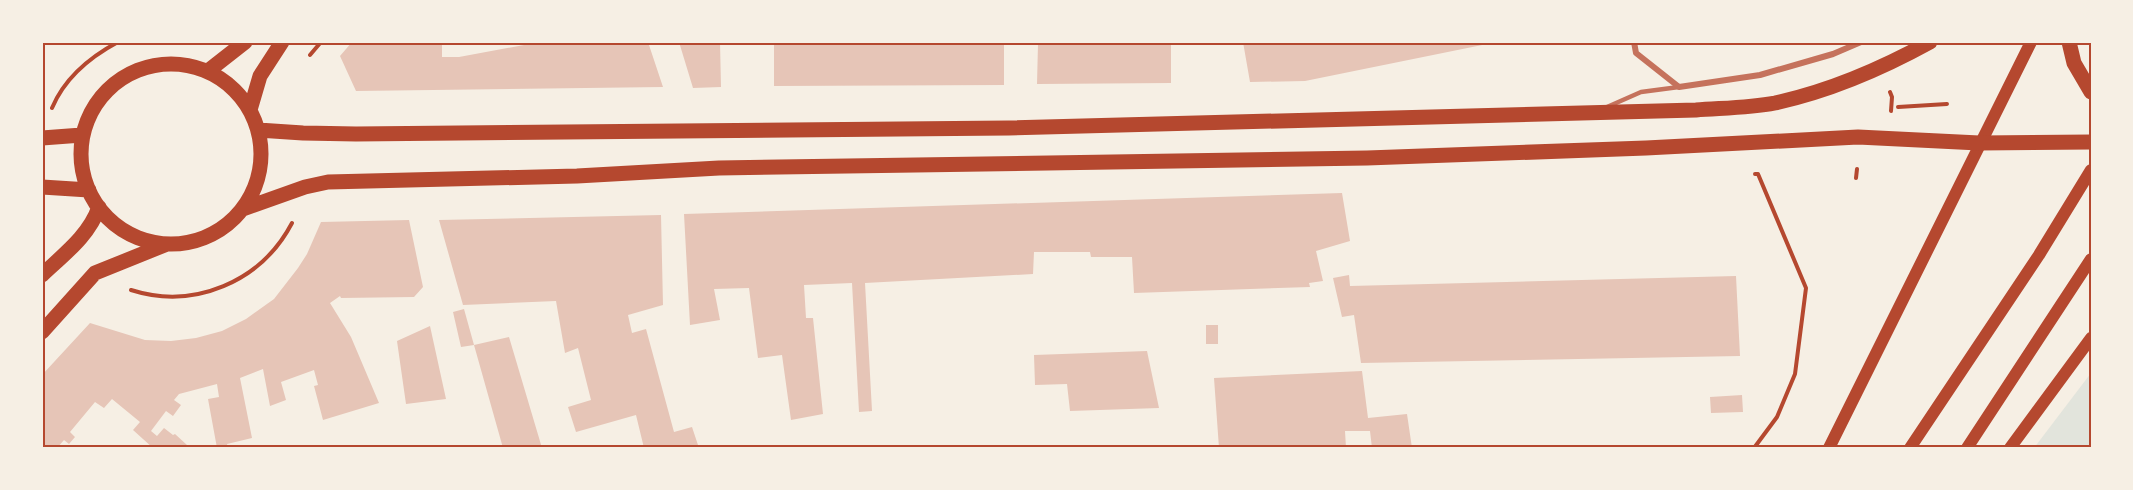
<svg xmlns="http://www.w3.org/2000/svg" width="2133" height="490" viewBox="0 0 2133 490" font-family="'PT Sans',sans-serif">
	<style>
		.green { fill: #e2e4dc }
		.building { fill: #e6c5b7 }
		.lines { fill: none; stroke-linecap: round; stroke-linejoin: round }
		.path { stroke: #b5482f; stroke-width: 4 }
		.service { stroke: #c5725c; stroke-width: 4.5 }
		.minor { stroke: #c5725c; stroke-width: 6 }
		.secondary { stroke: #b5482f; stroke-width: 12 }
		.primary { stroke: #b5482f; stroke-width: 15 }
		.neatline { fill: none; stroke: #b5482f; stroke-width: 2 }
	</style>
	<rect width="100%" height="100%" fill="#f6efe4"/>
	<!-- green -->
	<path class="green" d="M2091,373V448H2034Z"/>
	<!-- building -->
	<path class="building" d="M352,42H426L442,44V57H459L524,45L523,42H648L663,87L356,91L340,56Z
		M679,42H720L721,87L693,88Z
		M774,42H1004V85L774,86Z
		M1055,42H1171V83L1037,84L1038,44H1055Z
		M1243,42H1492V43L1305,81L1250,82Z
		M1342,193L1350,241L1316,251L1323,281L1309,283L1310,287L1134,293L1132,257H1091L1090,252H1034L1033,274L865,283L872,411L859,412L852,283L804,285L806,318H813L823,414L791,420L782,355L758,358L749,288L714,289L720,320L690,325L684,214Z
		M661,215L663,305L628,315L632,333L646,329L674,432L692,427L699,448H644L636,415L576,432L568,407L591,400L578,348L565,353L556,301L463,305L439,220Z
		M409,220L423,287L414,297L341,298L340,296L330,303L351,337L379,403L323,420L314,386L318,385L314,370L281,382L286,400L270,406L263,369L240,378L252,438L227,444L228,448H217L208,399L219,397L217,384L179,394L174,400L181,405L173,416L166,411L151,431L157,436L164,428L173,435L175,434L187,445L188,448H153L133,430L140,422L112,399L104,408L95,402L70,432L75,437L69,444L64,440L57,448H42V375L90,323L145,340L171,341L196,338L222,331L246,319L274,299L298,268L307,254L321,222Z
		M1349,275L1350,286L1736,276L1740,356L1361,363L1354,315L1342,317L1333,278Z
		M464,309L474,345L461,347L453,312Z
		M1206,325H1218V344H1206Z
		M430,326L446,399L406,404L397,341Z
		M509,337L542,448H503L474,345Z
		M1147,351L1159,408L1070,411L1067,384L1035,385L1034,355Z
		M1362,371L1368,418L1407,414L1412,448H1372L1370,431H1345L1346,448H1219L1214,378Z
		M1742,395L1743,412L1711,413L1710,397Z"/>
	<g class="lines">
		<!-- path -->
		<path class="path" d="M310,55L321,42
			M1890,92L1892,97L1891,111
			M1898,107L1947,104
			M52,108C65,77 90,57 118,42
			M1856,178L1857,169
			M131,290C194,310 261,282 292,223
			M1754,448L1777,417L1795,374L1806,288L1758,174H1755"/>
		<!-- service -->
		<path class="service" d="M1607,107L1641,92L1679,87"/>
		<!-- minor -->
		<path class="minor" d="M1634,42L1636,53L1679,87L1760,75L1833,54L1861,42"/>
		<!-- secondary -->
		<path class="secondary" d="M1829,448L2031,42
			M1910,448L2039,255L2091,170
			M1967,448L2091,259
			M2010,448L2091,338"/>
		<!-- primary -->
		<path class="primary" d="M2069,42L2074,63L2091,92
			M81 154a90 90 0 1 1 180 0a90 90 0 1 1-180 0Z
			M208,71L245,42
			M250,110L260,76L282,42
			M258,130L303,133L356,134L1009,128L1696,110C1721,108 1749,108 1775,103C1830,91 1881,69 1930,42
			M42,138L82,135
			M42,187L89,190
			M243,209L305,187L328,182L577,176L719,168L1367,158L1646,148L1858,137L1979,143L2091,142
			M42,275C63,255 89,236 99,207
			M42,332L95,273L167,244"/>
	</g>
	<!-- border -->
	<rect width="2133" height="490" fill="none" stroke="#f6efe4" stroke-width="87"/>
	<rect x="44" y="44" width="2046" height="402" class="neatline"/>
</svg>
